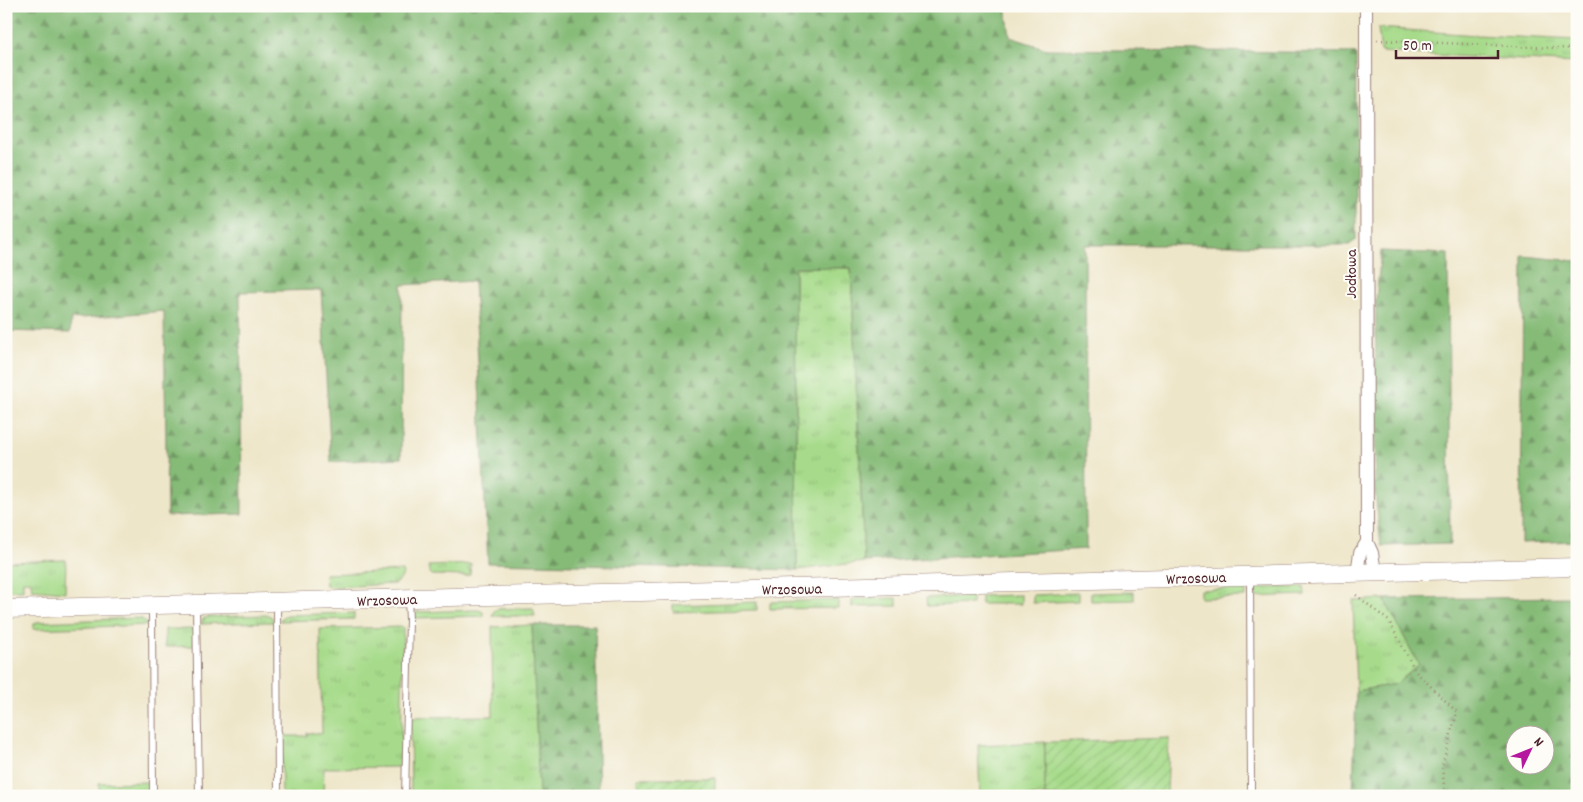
<svg xmlns="http://www.w3.org/2000/svg" width="1583" height="802" viewBox="0 0 1583 802" font-family="Dekko,sans-serif">
	<style>
		.grass { fill: url(#grass-tufts); stroke: #787d5b }
		.forest { fill: url(#forest-firs); stroke: #686d51; fill-rule: evenodd }
		.garden { fill: url(#garden-furrows); stroke: #787d5b }
		.lines { fill: none; stroke-linecap: round; stroke-linejoin: round }
		.service-casing { stroke: #9c827a; stroke-width: 8 }
		.minor-casing { stroke: #9c827a; stroke-width: 14 }
		.secondary-casing { stroke: #9c827a; stroke-width: 19 }
		.path { stroke: #9c827a; stroke-width: 2.5; stroke-dasharray: 1 4; stroke-linecap: butt }
		.service { stroke: #fff; stroke-width: 6 }
		.minor { stroke: #fff; stroke-width: 12 }
		.secondary { stroke: #fff; stroke-width: 18 }
		.labels { text-anchor: middle; stroke-width: 4; stroke-linejoin: round; paint-order: stroke }
		.street-label { font-size: 16px; fill: #4a1f2b; stroke: #fdfcf7 }
	</style>
	<defs>
		<pattern id="grass-tufts" width="24" height="20" patternUnits="userSpaceOnUse" patternTransform="scale(1.25)"><rect width="24" height="20" fill="#a7db8b"/><path d="M3 7l-1-3M5 7V3M7 7l1-3M15 17l-1-3M17 17v-4M19 17l1-3" fill="none" stroke="#91bc78"/></pattern>
		<pattern id="forest-firs" width="22" height="20" patternUnits="userSpaceOnUse" patternTransform="scale(1.25)"><rect width="22" height="20" fill="#85bb77"/><path d="M5 1l3.5 6h-7zM16 11l3.5 6h-7z" fill="#6f9762"/></pattern>
		<pattern id="garden-furrows" width="10" height="10" patternUnits="userSpaceOnUse" patternTransform="scale(1.25)"><rect width="10" height="10" fill="#a7db8b"/><path d="M-1 1l2-2M0 10L10 0M9 11l2-2" fill="none" stroke="#91bc78"/></pattern>
	</defs>
	<rect width="100%" height="100%" fill="#fdfcf7"/>
	<filter id="ink" filterUnits="userSpaceOnUse"><feTurbulence type="fractalNoise" baseFrequency=".02" numOctaves="2"/><feDisplacementMap in="SourceGraphic" scale="10" xChannelSelector="R" yChannelSelector="G"/><feConvolveMatrix kernelMatrix="1 2 1 2 8 2 1 2 1" color-interpolation-filters="sRGB"/></filter>
	<filter id="wash" filterUnits="userSpaceOnUse"><feTurbulence type="fractalNoise" baseFrequency=".0096" numOctaves="4" result="noise"/><feDisplacementMap in="SourceGraphic" scale="20" xChannelSelector="R" yChannelSelector="G"/><feGaussianBlur stdDeviation="1.12" result="paint"/><feColorMatrix in="noise" values="0 0 0 0 0 0 0 0 0 0 0 0 0 0 0 0 0 1.4 0 .05"/><feComposite in="paint" operator="in"/></filter>
	<g filter="url(#wash)">
		<rect width="100%" height="100%" fill="#eee6c9"/>
		<!-- grass -->
		<path class="grass" d="M1378,28L1476,35L1577,40V63L1381,52Z
			M795,267L851,268L864,562L797,570Z
			M66,560L65,592L32,589L31,581H23V590H6V562Z
			M471,564L470,574L466,576L431,575L428,566Z
			M403,571C403,578 400,580 394,584L331,587L326,585L325,574Z
			M1304,587L1305,595L1254,597V588Z
			M1246,588V597L1200,598V590Z
			M1134,592V600L1091,601V593Z
			M1078,593V601L1033,603V595Z
			M1021,595V604H981V596Z
			M972,596V604L927,606L926,598Z
			M897,598V606L852,607V599Z
			M1384,599L1419,665L1396,684L1356,691L1353,601Z
			M838,600V608L770,609V602Z
			M757,602V610L673,612V605Z
			M533,608L535,616H492L494,611L497,609Z
			M478,610L483,612V616L414,618L415,613L417,612Z
			M354,613V619L280,621L281,618L286,615Z
			M268,615L272,617L273,622L201,624L203,619L207,617Z
			M141,618L149,625L33,629L34,624L37,622Z
			M532,625L539,796H411L410,717L493,716L492,627Z
			M403,627L401,767L324,768L323,796H282L281,734H286V736H307V733H322L320,629Z
			M165,629H195L194,646L165,647Z
			M1045,742V796H980L978,745Z
			M149,782V796H99V783Z"/>
		<!-- forest -->
		<path class="forest" d="M6,6H1006L1010,37L1047,49L1356,53V240L1349,245H1085L1086,549L864,562L851,268L795,267L797,570L488,563L474,281L402,285L401,458L331,462L321,290L240,292L242,514L167,516L164,311L71,319L70,333L6,331Z
			M1381,251L1448,254L1450,544L1381,546L1375,491L1376,300Z
			M1523,256L1577,261V541L1521,543Z
			M1577,597V796H1353L1356,691L1396,684L1419,665L1384,599ZM1546,734V764H1516V734Z
			M532,625H595L599,796H539Z"/>
		<!-- garden -->
		<path class="garden" d="M1169,738L1167,796H1045V742Z
			M638,778H715V796H639Z"/>
	</g>
	<g filter="url(#ink)">
		<g class="lines">
			<defs>
				<path id="service" d="M1250,577L1251,791
					M277,603L278,796
					M196,605L199,796
					M152,607L153,796
					M405,796L409,620L408,600"/>
				<path id="minor" d="M1366,6L1367,542L1372,553L1375,572
					M1357,573L1360,553L1367,542"/>
				<path id="secondary" d="M6,609L1577,567"/>
			</defs>
			<!-- service casing -->
			<use href="#service" class="service-casing"/>
			<!-- minor casing -->
			<use href="#minor" class="minor-casing"/>
			<!-- secondary casing -->
			<use href="#secondary" class="secondary-casing"/>
			<!-- path -->
			<path class="path" d="M1377,40L1577,49
				M1356,595L1389,621L1416,672L1457,712L1442,766L1445,796"/>
			<!-- service -->
			<use href="#service" class="service"/>
			<!-- minor -->
			<use href="#minor" class="minor"/>
			<!-- secondary -->
			<use href="#secondary" class="secondary"/>
		</g>
	</g>
	<g class="labels">
		<!-- street labels -->
		<g class="street-label">
			<text transform="translate(1350 274) rotate(-90)" y="6">Jodłowa</text>
			<text transform="translate(1196 577) rotate(-2)" y="6">Wrzosowa</text>
			<text transform="translate(792 588) rotate(-1)" y="6">Wrzosowa</text>
			<text transform="translate(387 599) rotate(-2)" y="6">Wrzosowa</text>
		</g>
	</g>
	<!-- margin -->
	<rect width="1583" height="802" fill="none" stroke="#fdfcf7" stroke-width="25"/>
	<!-- north arrow -->
	<g transform="translate(1530 750) rotate(47)"><circle r="24" fill="#fdfcf7" stroke="#b5a4a5"/>
	<path d="M0-4L9 19L0 12L-9 19Z" fill="#b5179e"/>
	<text y="-8" font-size="14" font-weight="bold" text-anchor="middle" fill="#4a1f2b">N</text>
	</g>
	<!-- scale -->
	<path d="M1396 50v8h102v-8" fill="none" stroke="#4a1f2b" stroke-width="2.5"/>
	<text x="1403" y="50" font-size="15" fill="#4a1f2b" stroke="#fdfcf7" stroke-width="4" paint-order="stroke">50 m</text>
</svg>
